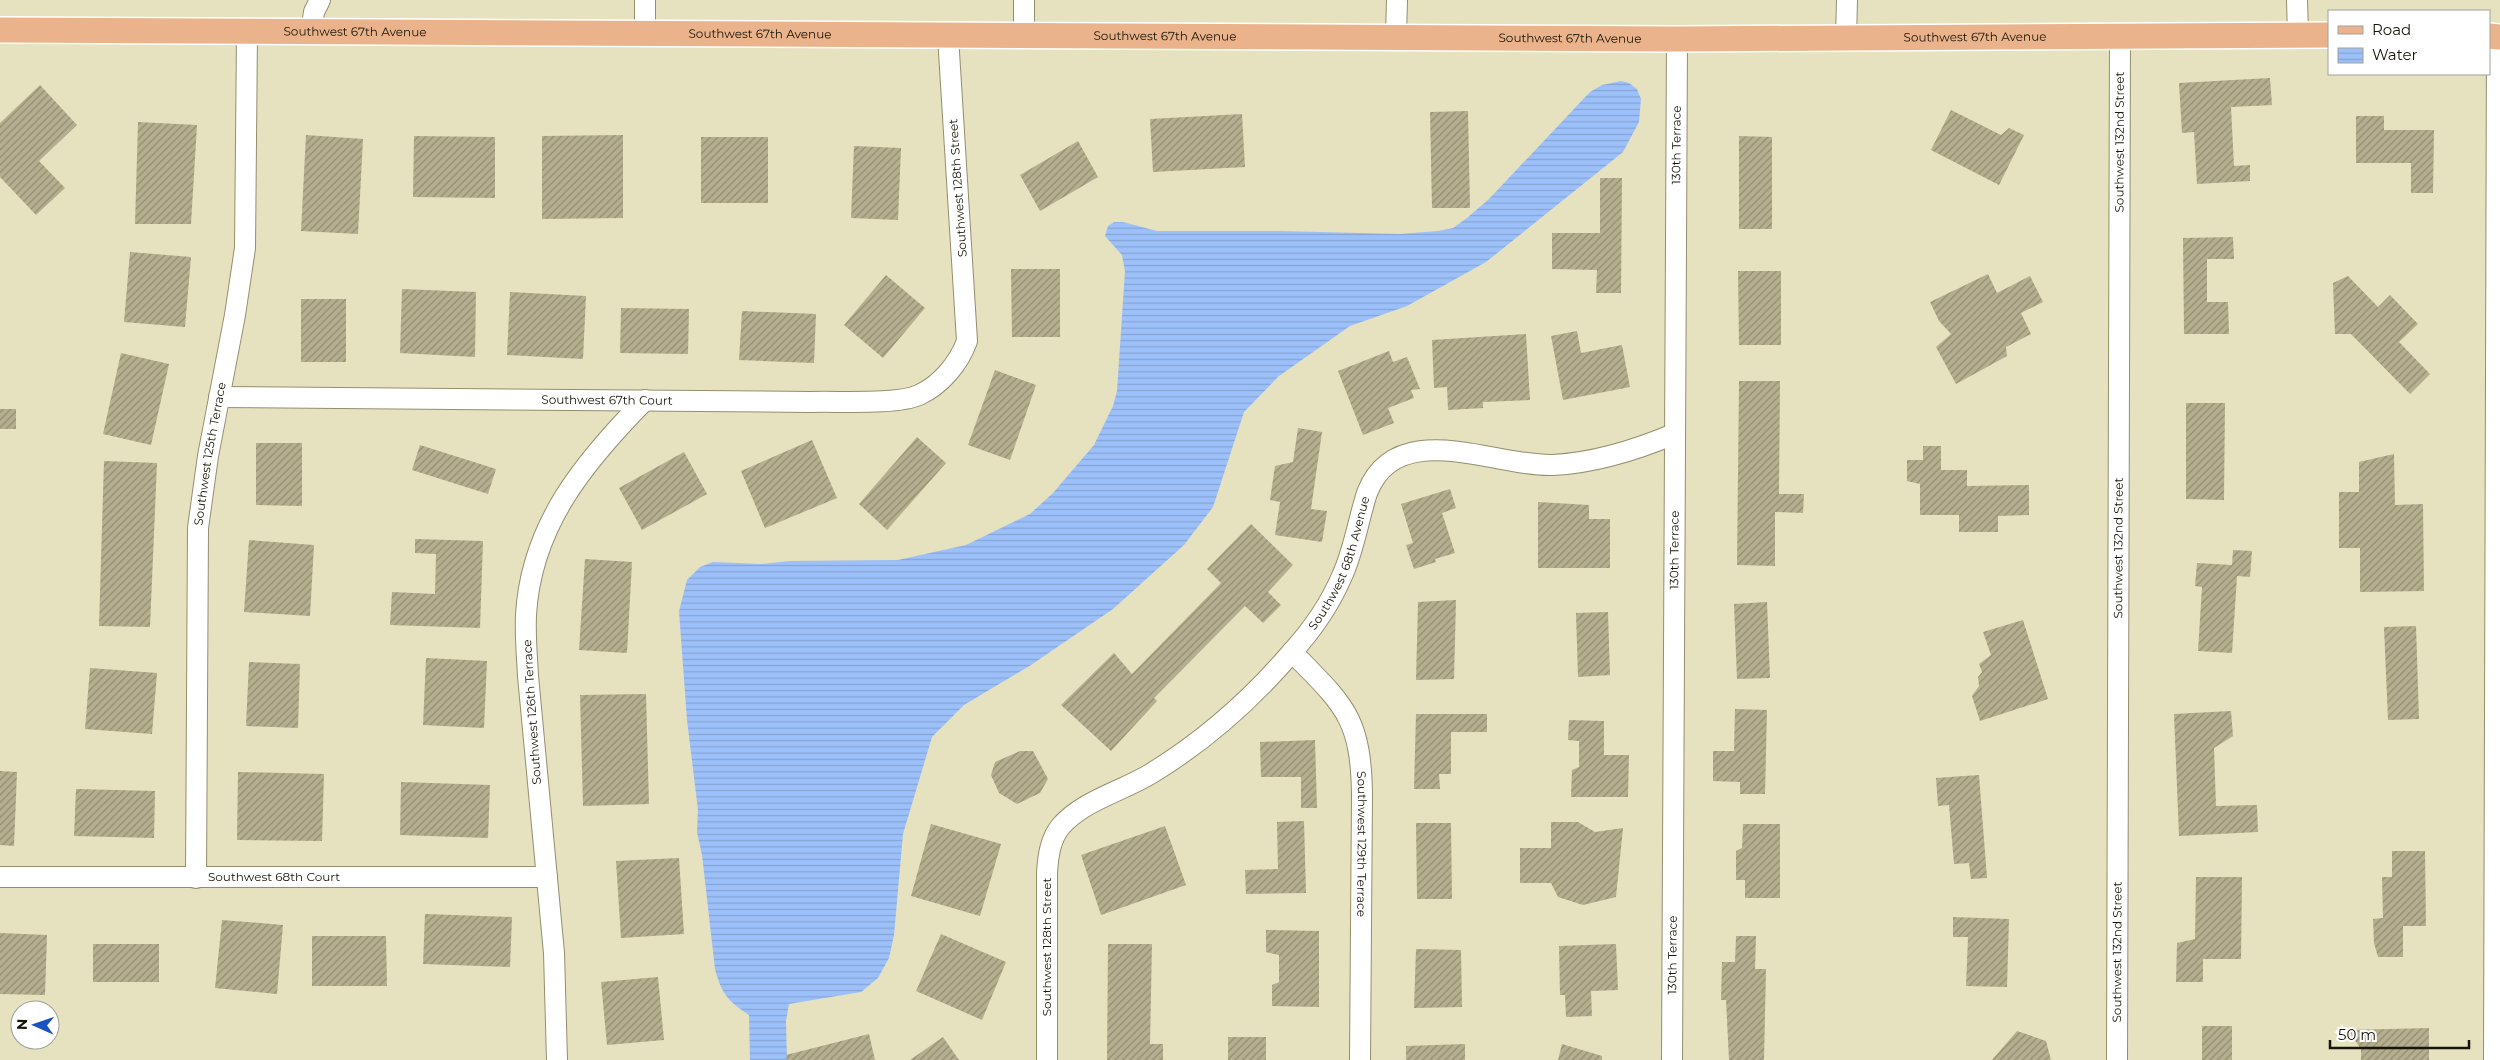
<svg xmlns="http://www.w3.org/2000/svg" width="2500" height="1060" viewBox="0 0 2500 1060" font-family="Montserrat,sans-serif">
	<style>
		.water { fill: url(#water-rules) }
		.building { fill: url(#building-hatch) }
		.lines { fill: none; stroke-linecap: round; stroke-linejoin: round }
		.minor-casing { stroke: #948e6f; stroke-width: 22 }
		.major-casing { stroke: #fff; stroke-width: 28 }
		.minor { stroke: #fff; stroke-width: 20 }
		.major { stroke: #ebb38b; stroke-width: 25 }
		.labels { text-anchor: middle; stroke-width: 4.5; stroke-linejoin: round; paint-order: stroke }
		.street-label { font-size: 12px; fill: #171509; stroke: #fff }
	</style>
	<defs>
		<pattern id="water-rules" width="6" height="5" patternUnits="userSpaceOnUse" patternTransform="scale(1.25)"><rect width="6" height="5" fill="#9cc0fa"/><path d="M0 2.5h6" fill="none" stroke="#86a4d5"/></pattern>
		<pattern id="building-hatch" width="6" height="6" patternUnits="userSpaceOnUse" patternTransform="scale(1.25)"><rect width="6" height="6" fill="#b5af8f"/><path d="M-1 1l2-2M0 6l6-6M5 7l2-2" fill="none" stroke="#928d73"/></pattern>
	</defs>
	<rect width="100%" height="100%" fill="#e6e1bf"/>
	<!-- water -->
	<path class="water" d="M1621,81L1629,83L1637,89L1641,99L1639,122L1623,152L1486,262L1407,306L1350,326L1279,376L1244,412L1213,507L1184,545L1113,609L1031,665L964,705L932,737L903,834L894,935L889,958L878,978L861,992L789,1004L786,1021L787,1060H750L749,1015C728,1001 722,995 715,969L702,855L697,832L698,810L687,720L679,611L687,580L700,567L713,562L761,564L790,561L898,560L966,545L1030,514L1053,493L1094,445L1113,406L1117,391L1125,271L1122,255L1105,236L1108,226L1114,222H1123L1157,231H1279L1400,234L1438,231L1453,228L1467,218L1489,199L1590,92L1602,85Z"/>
	<!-- building -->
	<path class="building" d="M2270,78L2272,105L2231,107L2234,166L2250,165V181L2197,184L2194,132L2182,133L2179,83Z
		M40,85L77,125L39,161L65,188L36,215L0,177V123Z
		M1951,110L2001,135L2009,128L2024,135L1999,185L1931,150Z
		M1468,111L1470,208H1432L1430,112Z
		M1242,114L1245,167L1153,172L1150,119Z
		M2356,116H2384V130H2434L2433,193H2411V163H2356Z
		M138,122L197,125L191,224H135Z
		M306,135L363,139L358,234L301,231Z
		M623,135V218L542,219V136Z
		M414,136L495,137V198L413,197Z
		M1739,136L1772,137V229H1739Z
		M701,137H768V203H701Z
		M1078,141L1098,177L1040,211L1020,175Z
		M854,146L901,148L898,220L851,218Z
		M1600,178H1622L1621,293H1596L1597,270L1552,269V233H1600Z
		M2233,237L2234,259H2207V302H2228L2229,334H2184L2183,238Z
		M130,252L191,257L185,327L124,322Z
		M1011,269H1060V337H1012Z
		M1738,271H1781V345H1739Z
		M1988,274L1997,293L2030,276L2043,302L2021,313L2031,334L2006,347L2007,356L1956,384L1936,347L1951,334L1939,321L1930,302Z
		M886,275L925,308L883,358L844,325Z
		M2348,276L2378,307L2390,295L2418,324L2399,342L2430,374L2410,394L2351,334H2335L2333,283Z
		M402,289L476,292L475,357L400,353Z
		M510,292L586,296L583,359L507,355Z
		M301,299H346V362H301Z
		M621,308L689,309L688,354L620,353Z
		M742,311L816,314L814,363L739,360Z
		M1577,331L1581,353L1622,345L1630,387L1563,400L1551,336Z
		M1526,334L1530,400L1483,402V408L1448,410L1447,387L1434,388L1432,340Z
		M1389,351L1393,362L1407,357L1420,389L1411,390L1414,398L1388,408L1394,423L1363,435L1338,371Z
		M121,353L169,364L151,445L103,434Z
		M995,370L1036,385L1010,460L968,445Z
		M1739,381H1780L1779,494H1804L1803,513L1775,512V566L1737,565Z
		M2186,403H2225L2224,500L2186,499Z
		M0,409H16V429H0Z
		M1298,428L1322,432L1311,509L1327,511L1322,542L1275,535L1280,502L1270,500L1275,466L1293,462Z
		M917,437L946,463L887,530L859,504Z
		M812,440L837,498L765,528L741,471Z
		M256,443H302V506L256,505Z
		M420,445L496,469L488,494L412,470Z
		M1923,446H1941V470H1967V486L2029,485V515L1998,516V532H1959V515H1920V484L1907,481V460H1923Z
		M684,452L707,494L642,530L619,488Z
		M2394,454L2395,505L2423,504L2424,591L2360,592V548H2339V492H2359V462Z
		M104,461L157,463L150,627L99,626Z
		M1450,489L1456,508L1442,513L1455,553L1435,559L1436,562L1414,569L1406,545L1413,543L1401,504Z
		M1538,502L1589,505V519H1610V568H1538Z
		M1251,524L1293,565L1268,592L1281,605L1263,623L1245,606L1154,698L1157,701L1111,751L1061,705L1114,653L1132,674L1221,583L1207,569Z
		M415,539L483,541L480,628L390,625L392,592L435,594L436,554L415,553Z
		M249,540L314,545L310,616L244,612Z
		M2233,550L2252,551L2250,577L2237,576L2232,653L2198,651L2202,587L2195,586L2197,563L2232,565Z
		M585,559L632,562L627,653L579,650Z
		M1456,600L1454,679L1416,680L1418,602Z
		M1767,602L1770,678L1737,679L1734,604Z
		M1608,612L1610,675L1578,677L1576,613Z
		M2023,620L2048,699L1980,721L1972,696L1979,686L1978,677L1982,672L1979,664L1991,655L1983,632Z
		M2416,626L2419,719L2388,720L2384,627Z
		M426,658L487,661L484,728L423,725Z
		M249,662L300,664L298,728L246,726Z
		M90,668L157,673L152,734L85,729Z
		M646,694L649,804L583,806L580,695Z
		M1735,709L1767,710L1765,794H1740V782L1713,781V751H1734Z
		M2231,711L2233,736L2214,748L2216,806L2257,805L2258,832L2179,836L2174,714Z
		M1416,714H1487V732H1451V774H1439L1440,789H1414Z
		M1569,720L1604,721V755H1629L1628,797H1571L1572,770L1579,767V741L1568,740Z
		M1315,740L1317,808H1301V777H1261L1260,742Z
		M1020,751H1033L1048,779L1040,793L1017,804L999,793L991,775L995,762Z
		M0,771L17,772L14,846L0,845Z
		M238,772L324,774L322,841L237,840Z
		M1979,775L1987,878L1971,879L1969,863L1954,864L1949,805L1938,806L1936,778Z
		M401,782L490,785L488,838L400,835Z
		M76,789L155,791L154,838L74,836Z
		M1304,821L1306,893L1246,894L1245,870L1278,869L1277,822Z
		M1551,822H1578L1595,832L1623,828L1616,897L1583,905L1558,897L1551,883H1520V848H1551Z
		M1416,823H1451L1452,899H1417Z
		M931,824L1001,844L980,916L911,896Z
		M1743,824H1780V898H1745V880H1736V851L1742,848Z
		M1165,826L1186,885L1101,915L1081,855Z
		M2392,851H2425L2426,926H2403V957H2378L2374,943L2373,919L2383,918L2382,877H2392Z
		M679,858L684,934L621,938L616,861Z
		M2196,877H2242L2241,959H2203V982H2176L2177,943L2195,939Z
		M425,914L512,917L510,967L423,964Z
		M1953,917L2009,919L2007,987L1966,986L1968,937H1953Z
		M222,920L283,925L277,994L215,988Z
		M1266,930L1319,931V1007L1272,1006V985L1279,982V955L1266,952Z
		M0,933L47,935L45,995L0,994Z
		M941,934L1006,962L982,1020L916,991Z
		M312,936H386L387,986H312Z
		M1736,936H1756L1755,969H1766L1764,1060H1729L1726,1000H1721L1722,962H1735Z
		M93,944H159V982H93Z
		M1108,944H1152L1150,1044H1163V1060H1107Z
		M1616,944L1618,990L1591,991L1592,1016L1566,1017L1565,995H1560L1559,946Z
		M1416,949L1461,950L1462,1007L1414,1008Z
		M658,977L664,1040L607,1045L601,982Z
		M2202,1026H2232V1060H2202Z
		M2429,1028V1060H2361V1049L2348,1030Z
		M2017,1031L2046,1041L2051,1060H1992Z
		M869,1034L875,1060H787L786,1055Z
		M943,1037L959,1060H910Z
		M1228,1037H1266V1060H1228Z
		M1465,1044V1060H1406V1046Z
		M1562,1044L1602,1056V1060H1558Z"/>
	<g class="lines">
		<defs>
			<g id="minor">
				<path d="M1024,0V35"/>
				<path d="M2297,0L2298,34"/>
				<path d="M311,33L314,12L320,0"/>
				<path d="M645,34V0"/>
				<path d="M1396,36L1397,0"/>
				<path d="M1846,38L1847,0"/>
				<path id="s1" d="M219,397L811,402C838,401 896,405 919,395C941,385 959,363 967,341L948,36"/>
				<path id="s2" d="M1292,652C1344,705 1361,717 1362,795L1360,1060"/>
				<path id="s3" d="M0,877H547"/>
				<path id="s4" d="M196,878L198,528L208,456L235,315L245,248L247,33"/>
				<path d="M557,1060L554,953L528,676C527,656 525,636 526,615C531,525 585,461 645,400"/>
				<path id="s5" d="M1047,1060V873C1048,857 1050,839 1061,826C1084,800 1123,791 1152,773C1206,740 1251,700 1292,652C1312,630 1330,604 1342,576C1354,550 1358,521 1367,493C1397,416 1494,467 1553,465C1594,463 1636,450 1674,434"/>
				<path id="s6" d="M1672,1060L1677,39"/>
				<path id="s7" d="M2117,1060L2120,36"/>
				<path d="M2494,1060L2497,37"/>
			</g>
			<g id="major">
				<path id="s8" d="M0,30L1677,39L2329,35"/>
				<path d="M2489,36L2500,37"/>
			</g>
		</defs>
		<!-- minor casing -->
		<use href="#minor" class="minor-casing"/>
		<!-- major casing -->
		<use href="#major" class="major-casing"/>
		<!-- minor -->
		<use href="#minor" class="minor"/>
		<!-- major -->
		<use href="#major" class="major"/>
	</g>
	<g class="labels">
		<!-- street labels -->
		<g class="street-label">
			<text dy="4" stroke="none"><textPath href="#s8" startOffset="355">Southwest 67th Avenue</textPath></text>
			<text dy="4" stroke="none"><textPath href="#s8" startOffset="760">Southwest 67th Avenue</textPath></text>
			<text dy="4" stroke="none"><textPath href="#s8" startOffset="1165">Southwest 67th Avenue</textPath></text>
			<text dy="4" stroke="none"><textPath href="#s8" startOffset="1975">Southwest 67th Avenue</textPath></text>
			<text dy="4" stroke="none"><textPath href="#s8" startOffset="1570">Southwest 67th Avenue</textPath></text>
			<text dy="4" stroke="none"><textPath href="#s7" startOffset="918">Southwest 132nd Street</textPath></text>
			<text dy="4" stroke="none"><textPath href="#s6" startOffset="915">130th Terrace</textPath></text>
			<text transform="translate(958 188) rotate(-94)" y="4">Southwest 128th Street</text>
			<text dy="4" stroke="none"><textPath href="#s1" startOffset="388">Southwest 67th Court</textPath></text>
			<text dy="4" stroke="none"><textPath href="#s4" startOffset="425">Southwest 125th Terrace</textPath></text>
			<text dy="4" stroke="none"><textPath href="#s7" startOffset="512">Southwest 132nd Street</textPath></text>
			<text dy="4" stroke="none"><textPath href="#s6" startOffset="510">130th Terrace</textPath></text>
			<text dy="4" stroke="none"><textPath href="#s5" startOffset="631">Southwest 68th Avenue</textPath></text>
			<text transform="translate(532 712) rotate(-94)" y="4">Southwest 126th Terrace</text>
			<text dy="4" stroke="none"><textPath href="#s2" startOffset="215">Southwest 129th Terrace</textPath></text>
			<text dy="4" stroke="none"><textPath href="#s3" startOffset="274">Southwest 68th Court</textPath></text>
			<text transform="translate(1047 947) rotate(-90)" y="4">Southwest 128th Street</text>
			<text dy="4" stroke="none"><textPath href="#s7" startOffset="108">Southwest 132nd Street</textPath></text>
			<text dy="4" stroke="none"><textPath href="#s6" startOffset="105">130th Terrace</textPath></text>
		</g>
	</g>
	<!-- legend -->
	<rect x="2328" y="10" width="162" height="65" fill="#ffffff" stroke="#a2a19d"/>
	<rect x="2338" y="26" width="25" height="8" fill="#ebb38b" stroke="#a2a19d"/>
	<text x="2372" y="35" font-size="15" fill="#171509">Road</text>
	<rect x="2338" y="48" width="25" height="15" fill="url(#water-rules)" stroke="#a2a19d"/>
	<text x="2372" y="60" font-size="15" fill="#171509">Water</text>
	<!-- north arrow -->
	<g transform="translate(35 1025) rotate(272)"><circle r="24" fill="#ffffff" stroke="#a2a19d"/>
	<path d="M0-4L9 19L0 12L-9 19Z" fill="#1953bf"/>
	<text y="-8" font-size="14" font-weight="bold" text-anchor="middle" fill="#171509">N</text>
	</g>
	<!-- scale -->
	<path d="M2330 1040v8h139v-8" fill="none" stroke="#171509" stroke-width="2.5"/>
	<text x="2338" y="1040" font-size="15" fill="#171509" stroke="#ffffff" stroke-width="4" paint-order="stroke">50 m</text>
</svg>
